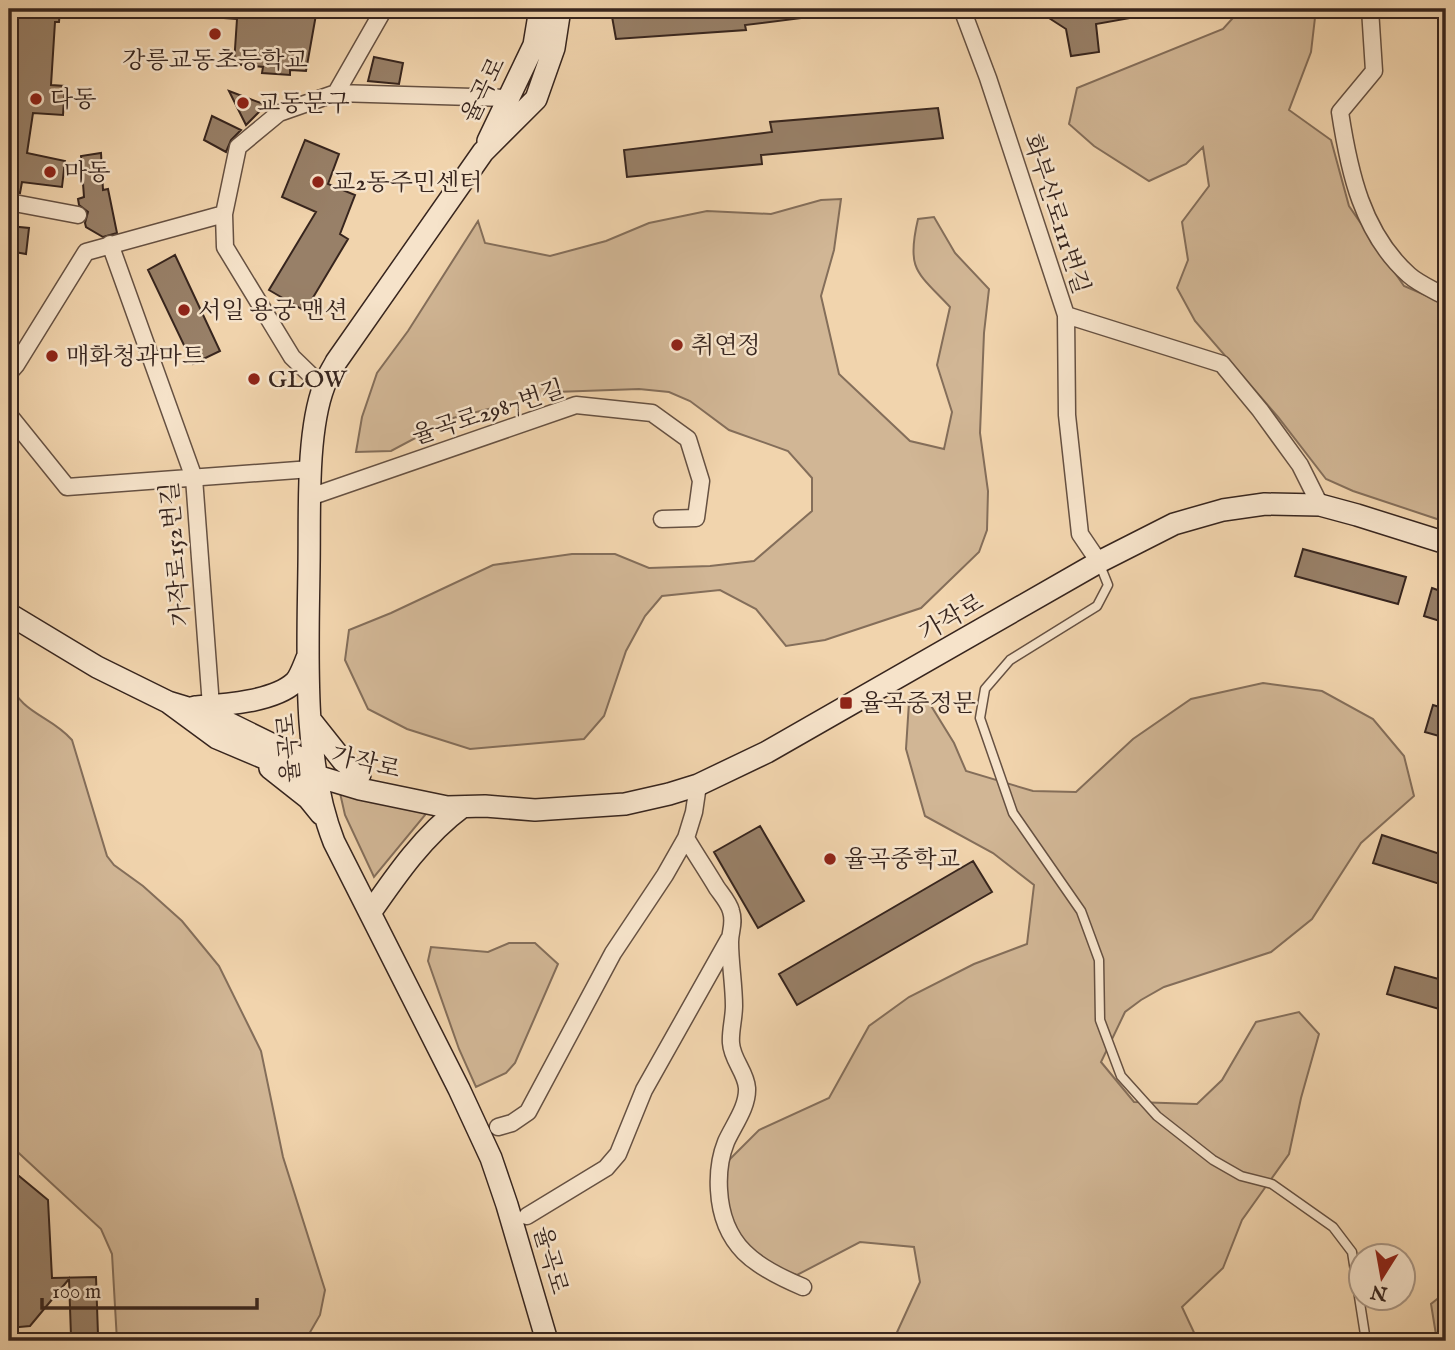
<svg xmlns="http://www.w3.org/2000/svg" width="1455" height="1350" viewBox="0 0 1455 1350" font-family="'IM FELL English','Noto Serif KR',serif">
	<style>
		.green { fill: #d1b695; stroke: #846e5a; stroke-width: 2 }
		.building { fill: #988068; stroke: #37251e; stroke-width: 2 }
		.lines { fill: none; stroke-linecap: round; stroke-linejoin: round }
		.lane-casing { stroke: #665142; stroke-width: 11 }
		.street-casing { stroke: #665142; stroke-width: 19 }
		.secondary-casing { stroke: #37251e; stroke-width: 24 }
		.lane { stroke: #f6e3ca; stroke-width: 8 }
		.street { stroke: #f6e3ca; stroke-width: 16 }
		.secondary { stroke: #f6e3ca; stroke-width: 21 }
		.poi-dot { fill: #8f2418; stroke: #f6e3ca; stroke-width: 2.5 }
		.labels { text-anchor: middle; stroke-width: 5; stroke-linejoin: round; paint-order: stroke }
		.poi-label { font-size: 24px; fill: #37251e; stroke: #f6e3ca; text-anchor: start }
		.street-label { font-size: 24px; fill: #37251e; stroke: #f6e3ca }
	</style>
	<rect width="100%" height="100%" fill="#f1d4ad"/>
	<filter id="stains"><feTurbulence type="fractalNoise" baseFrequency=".00286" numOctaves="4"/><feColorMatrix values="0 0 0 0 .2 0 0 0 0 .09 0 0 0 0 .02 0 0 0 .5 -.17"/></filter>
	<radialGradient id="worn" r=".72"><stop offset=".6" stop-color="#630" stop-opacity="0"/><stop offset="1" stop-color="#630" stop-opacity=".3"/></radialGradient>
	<!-- green -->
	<path class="green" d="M1241,9H1316L1311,52L1289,110L1331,140L1349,206L1404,286L1446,304V522L1353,491L1326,479L1278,417L1195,321L1177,288L1188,260L1182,222L1209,186L1203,147L1186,164L1149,181L1094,146L1069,124L1077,88L1223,29Z
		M841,199L834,250L821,296L839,374L910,441L944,449L952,412L937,365L950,307C917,272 906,270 918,219L934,217L955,253L989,289L984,333L980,433L988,491L987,530L979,552L921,608L825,640L786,646L756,609L720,590L662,596L645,616L626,651L604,716L584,739L470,749L407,729L368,709L345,660L349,630L391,613L493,565L572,554H615L649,568L710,566L754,561L812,511V478L788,451L729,430L690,401L669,392L639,389L555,392L453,418L391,451L356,452L362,417L377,373L408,331L478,221L485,243L550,256L606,241L649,223L707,211L771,214L821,200Z
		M9,680C21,715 49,714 72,740L107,856L114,865L143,886L182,921L219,966L261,1051L283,1157L325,1290L320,1315L305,1341H117L112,1254L101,1229L9,1144Z
		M1263,683L1322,691L1373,719L1404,756L1414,796L1361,843L1312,919L1271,952L1164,987L1141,1000L1125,1012L1101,1062L1134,1102L1197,1104L1222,1080L1256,1022L1299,1012L1319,1034L1301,1098L1289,1154L1242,1220L1223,1268L1182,1307L1198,1341H893L920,1282L914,1247L860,1242L797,1275L746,1260L717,1218L724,1165L759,1130L829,1098L869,1026L909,997L974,964L1027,944L1034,885L993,853L925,816L906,749L909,702L925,696L954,743L966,771L1033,791L1076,792L1133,739L1191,699Z
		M340,793L430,809L374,877L345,815Z
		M509,943H535L558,964L515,1063L506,1073L476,1087L459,1049L428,961L431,947L488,952Z
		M1446,1292V1341H1437L1431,1304Z"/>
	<!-- building -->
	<path class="building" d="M9,9H60L59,22H55L51,85L65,86L63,115L33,113L27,153L65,161L62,187L22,182L20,193L9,191Z
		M211,9H317L306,71L290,70V75L262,73L263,67L234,64L237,19L211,17Z
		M640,9H817L818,16L745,25L746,30L616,39L611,11Z
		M1035,9H1146L1147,15L1096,24L1099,52L1071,56L1066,29Z
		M374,57L403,63L399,84L368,81Z
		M229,91L266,105L246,125Z
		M938,108L943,138L761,155L762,164L627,177L624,150L772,132L770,122Z
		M212,116L241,130L231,140L226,152L204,140Z
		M305,140L339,154L328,184L355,195L340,234L348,239L305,311L269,290L316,212L282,197Z
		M101,153L103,190L108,189L117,233L103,237L86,227L85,223L88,212L79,205L78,199L84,197L81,156Z
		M9,226L29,228L26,254L9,251Z
		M175,255L220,351L193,364L148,270Z
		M1303,549L1406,577L1398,604L1295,576Z
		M1432,588L1446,593V623L1424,616Z
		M1433,705L1446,709V738L1425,732Z
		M760,826L804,901L758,928L714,852Z
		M1382,835L1446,856V886L1373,863Z
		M973,861L992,892L797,1005L779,974Z
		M1395,967L1446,981V1011L1387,994Z
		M9,1176H19L48,1200L52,1278L96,1277L98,1335L71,1336L69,1279L30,1326L9,1328Z"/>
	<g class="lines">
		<defs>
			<path id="lane" d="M1100,565L1108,585L1097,606L1010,660L985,689L980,718L1013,813L1081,911L1099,960L1100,1020L1121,1076L1157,1116L1213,1160L1241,1176L1272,1184L1333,1227L1352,1252L1366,1341"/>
			<path id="street" d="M962,9L988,78L1066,315L1067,415L1080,534L1099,562
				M1370,9L1374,71L1340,112C1349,171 1362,233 1409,275C1419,284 1434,290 1446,297
				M336,93L384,9
				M9,202L78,215
				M224,214L225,247L292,357L323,387
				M110,244L194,478L211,706
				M1066,315L1222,364L1260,410L1300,465L1320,505
				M9,373L16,365L86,252L224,214L238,147L279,113L336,93L507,98
				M9,415L67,487L311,469
				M310,497L576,405L652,413L688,439L701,481L696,518L662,519
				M686,838C696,855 707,871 717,888C722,895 729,903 731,911C735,923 730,931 730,942C730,963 734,985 734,1006C734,1018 730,1032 731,1043C732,1060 746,1072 747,1088C748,1107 733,1126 726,1142C720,1157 718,1174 719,1190C722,1246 755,1267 803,1287
				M498,1127L512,1123L528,1112L613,953L665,875L686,838L694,812L698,785
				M527,1216L606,1168L618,1154L644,1090L729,939"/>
			<path id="secondary" d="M488,141L534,45L540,9
				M9,614L97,667L168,702L214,716L310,763
				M168,702L217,738L283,766L360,789L447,807L485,806L535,810L625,804L669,794L698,785L767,752L1099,562L1174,524L1223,510L1265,504L1320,505L1357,515L1446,543
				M195,707C222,705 274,702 295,682C300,677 304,665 307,658
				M312,722L343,761L360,774
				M270,768L308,798L321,814
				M370,913C397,874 424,835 462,807
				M547,1341L507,1205L491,1158L459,1089L334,842C302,761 308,653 309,566C310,515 306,433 324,386C327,377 332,370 336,362L483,152L536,99L554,48L560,9"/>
		</defs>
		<!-- lane casing -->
		<use href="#lane" class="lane-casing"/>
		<!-- street casing -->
		<use href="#street" class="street-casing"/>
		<!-- secondary casing -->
		<use href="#secondary" class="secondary-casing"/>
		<!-- lane -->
		<use href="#lane" class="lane"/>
		<!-- street -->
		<use href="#street" class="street"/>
		<!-- secondary -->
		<use href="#secondary" class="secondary"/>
	</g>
	<!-- markers -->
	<g class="poi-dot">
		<circle cx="215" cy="34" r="7"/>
		<circle cx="36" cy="99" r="7"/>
		<circle cx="243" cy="103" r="7"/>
		<circle cx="50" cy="172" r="7"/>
		<circle cx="318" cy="182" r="7"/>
		<circle cx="184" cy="310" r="7"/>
		<circle cx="677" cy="345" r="7"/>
		<circle cx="52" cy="356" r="7"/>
		<circle cx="254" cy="379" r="7"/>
		<rect x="839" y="696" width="14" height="14" rx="3.5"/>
		<circle cx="830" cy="859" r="7"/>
	</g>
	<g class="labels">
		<!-- poi labels -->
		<g class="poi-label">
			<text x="215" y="68" text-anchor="middle">강릉교동초등학교</text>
			<text x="50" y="107">다동</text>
			<text x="257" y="111">교동문구</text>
			<text x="64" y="180">마동</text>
			<text x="332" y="190">교2동주민센터</text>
			<text x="198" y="318">서일 용궁 맨션</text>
			<text x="691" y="353">취연정</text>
			<text x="66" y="364">매화청과마트</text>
			<text x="268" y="387">GLOW</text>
			<text x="860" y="711">율곡중정문</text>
			<text x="844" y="867">율곡중학교</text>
		</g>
		<!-- street labels -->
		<g class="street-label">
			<text transform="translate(483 90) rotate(-64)" y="8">율곡로</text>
			<text transform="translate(1057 214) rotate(72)" y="8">화부산로111번길</text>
			<text transform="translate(488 412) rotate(-18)" y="8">율곡로2987번길</text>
			<text transform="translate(175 554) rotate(-95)" y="8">가작로152번길</text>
			<text transform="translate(951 617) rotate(-30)" y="8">가작로</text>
			<text transform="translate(288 748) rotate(-95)" y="8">율곡로</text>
			<text transform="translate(366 762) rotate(13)" y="8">가작로</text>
			<text transform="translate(551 1260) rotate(74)" y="8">율곡로</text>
		</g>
	</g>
	<!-- margin -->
	<rect width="1455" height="1350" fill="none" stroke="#f1d4ad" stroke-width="35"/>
	<rect x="10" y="10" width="1434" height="1329" fill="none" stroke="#37251e" stroke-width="3.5"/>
	<rect x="18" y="18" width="1420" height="1315" fill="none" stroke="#37251e" stroke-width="2"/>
	<!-- north arrow -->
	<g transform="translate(1382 1277) rotate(191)"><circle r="33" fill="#f6e3ca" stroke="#aa9785" stroke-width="2"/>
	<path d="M0-5L12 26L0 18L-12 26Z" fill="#8f2418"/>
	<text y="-10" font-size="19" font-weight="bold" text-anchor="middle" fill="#37251e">N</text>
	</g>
	<!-- scale -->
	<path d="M42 1298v10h215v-10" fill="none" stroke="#37251e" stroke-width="3.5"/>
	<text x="52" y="1298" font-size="21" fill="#37251e" stroke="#f6e3ca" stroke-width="5" paint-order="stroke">100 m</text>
	<rect width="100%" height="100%" filter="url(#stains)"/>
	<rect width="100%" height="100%" fill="url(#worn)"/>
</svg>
